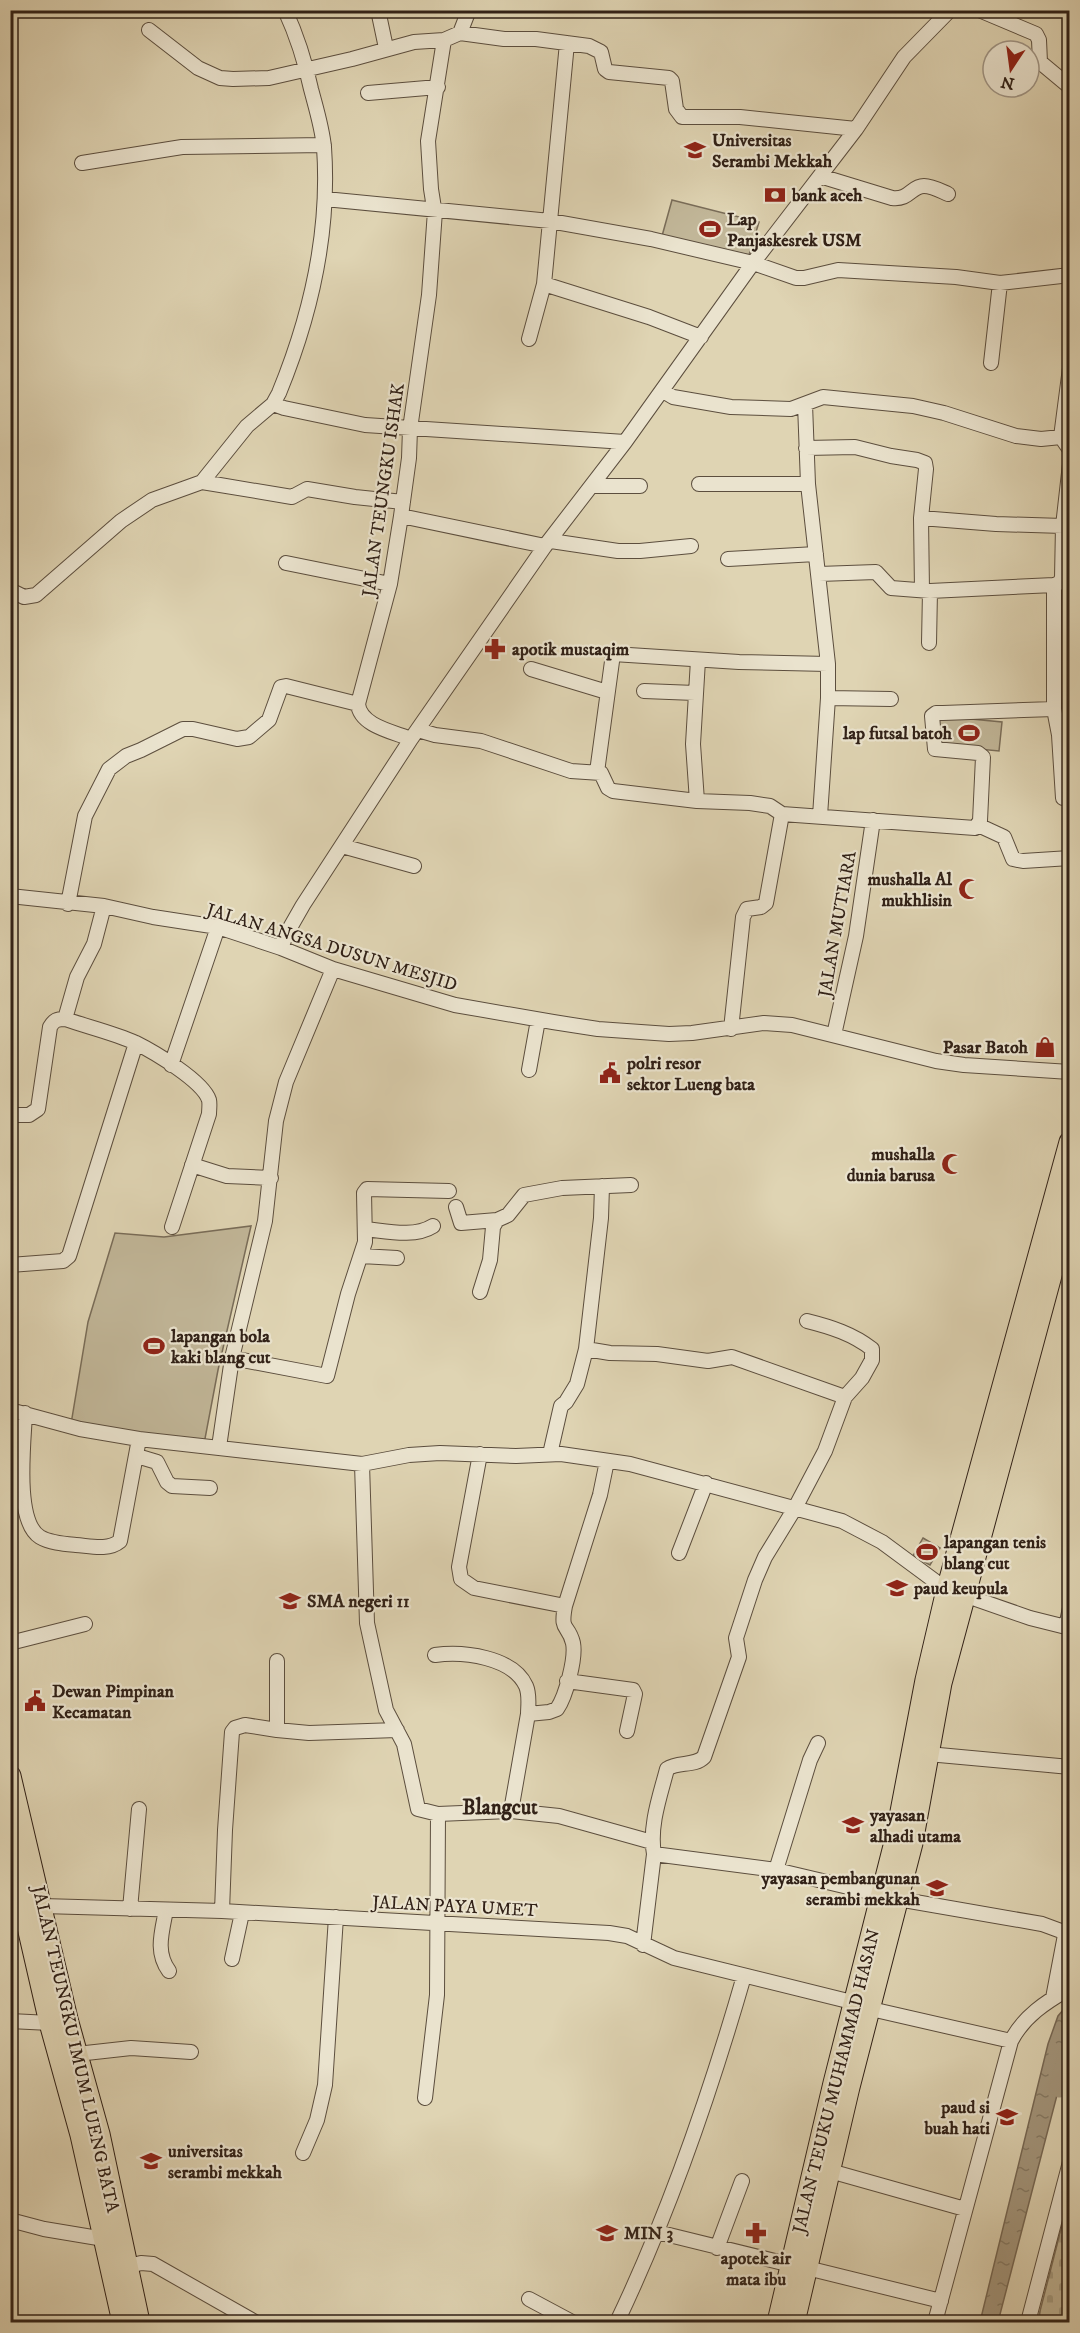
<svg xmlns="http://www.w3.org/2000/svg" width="1080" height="2333" viewBox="0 0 1080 2333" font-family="'IM FELL DW Pica',serif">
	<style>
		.cemetery { fill: url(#cemetery-stones); stroke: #796c58; stroke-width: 1.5 }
		.garden { fill: #c1b698; stroke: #796c58; stroke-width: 1.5 }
		.water { fill: url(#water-ripples); stroke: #766855; stroke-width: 1.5 }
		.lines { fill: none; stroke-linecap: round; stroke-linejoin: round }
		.river { stroke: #a4977e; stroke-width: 21 }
		.minor-casing { stroke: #5c4e3e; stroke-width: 16 }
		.trunk-casing { stroke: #312117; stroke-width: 23 }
		.minor { stroke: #eae3ce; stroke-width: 14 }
		.trunk { stroke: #dfd4b3; stroke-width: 21 }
		.labels { text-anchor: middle; stroke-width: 4.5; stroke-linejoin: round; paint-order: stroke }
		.poi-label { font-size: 18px; font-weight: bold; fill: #312117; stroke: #eae3ce; text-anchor: start }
		.street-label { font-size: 18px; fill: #312117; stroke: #eae3ce }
		.quarter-label { font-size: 21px; font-weight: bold; fill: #312117; stroke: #eae3ce }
	</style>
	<defs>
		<pattern id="cemetery-stones" width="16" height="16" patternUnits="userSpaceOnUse" patternTransform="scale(1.5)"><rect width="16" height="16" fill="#c1b698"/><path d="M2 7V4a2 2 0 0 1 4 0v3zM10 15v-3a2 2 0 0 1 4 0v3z" fill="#a69c82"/></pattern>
		<pattern id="water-ripples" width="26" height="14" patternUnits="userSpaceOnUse" patternTransform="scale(1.5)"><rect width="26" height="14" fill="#a4977e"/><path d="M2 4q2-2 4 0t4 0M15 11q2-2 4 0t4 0" fill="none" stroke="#867b66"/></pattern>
	</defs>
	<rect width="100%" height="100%" fill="#dfd4b3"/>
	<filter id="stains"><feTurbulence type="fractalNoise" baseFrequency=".00333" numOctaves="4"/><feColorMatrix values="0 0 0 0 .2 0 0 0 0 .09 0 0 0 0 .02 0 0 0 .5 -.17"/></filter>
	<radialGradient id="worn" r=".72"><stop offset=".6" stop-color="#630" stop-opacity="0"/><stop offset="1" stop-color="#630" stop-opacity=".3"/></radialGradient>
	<!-- cemetery -->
	<path class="cemetery" d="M1069,2198V2322H1059L1039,2315Z"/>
	<!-- garden -->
	<path class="garden" d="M672,200L759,222L749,255L662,236Z
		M940,716L1002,722L999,751L937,745Z
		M251,1226L218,1370L204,1444L71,1424L88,1322L115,1233L164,1237Z
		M923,1538L940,1548L930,1565L913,1556Z"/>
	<!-- water -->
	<path class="water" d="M1069,2003V2049L998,2322H980L1048,2044L1058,2016Z"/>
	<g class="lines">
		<!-- river -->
		<path class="river" d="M1060,2087L1070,2049"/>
		<defs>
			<path id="minor" d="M378,10L386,48
				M979,10L1036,34L1039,40L1040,62L1070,87
				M149,30L198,68L220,78L233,79L269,78L352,59L414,42L444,40L460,33L504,39H536L589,46L601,52L605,69L609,72L669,78L672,81L676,109L682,117H740L856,129
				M460,33L469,10
				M368,93L438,87
				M82,163L182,147L324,145
				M820,176L892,198C910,200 911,186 924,186C932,186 941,191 948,194
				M325,199L550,221L651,239L753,263L796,278H804L838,270L956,277L1000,283L1070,275
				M434,208L431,189L428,141L444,40
				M544,284L649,317L701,337
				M529,339L544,284L567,43
				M991,363L1000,283
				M663,391L673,397L731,407L791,409L823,397L913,406L944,413L1016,436L1041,439L1061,437L1070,368
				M273,404L284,408L365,425L625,442
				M805,404L808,484L828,664V698L820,816
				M1061,437L1070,450
				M806,448L855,447L891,456L917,460L925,463L926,469L921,518L922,590
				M202,482L292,497L307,489L355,497L403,502
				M699,484H808
				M593,486H640
				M401,516L545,546
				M921,518L996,524L1063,526
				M551,541L618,551H640L691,546
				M728,559L816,554
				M286,563L390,584
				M819,574L876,572L891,588L930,591L1054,585
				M10,590L24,597L36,595L121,521L152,500L202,482L247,426L273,404L279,393C311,315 330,231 324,147C322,127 316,108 311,89C305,61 297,36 285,10
				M929,643L930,591
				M531,669L607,692
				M644,691L695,693
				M828,698L891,699
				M1054,709L1059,735L1063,798
				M418,730L435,735L481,741L571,771L601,773L608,788L613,791L697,801L750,803L770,806L782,814L975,828L980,821L983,757L978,753L935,749L932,716L936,713H943L1054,709V585L1059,583L1062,578L1063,526L1070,464
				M411,739C394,732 360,726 358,704L390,584L401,516L409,458L410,429L429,295L435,211
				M597,772L613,654L739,662L828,664
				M697,801L693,744L698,660
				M978,825L1004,837L1013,859L1023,861L1070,858
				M342,846L414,866
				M10,896L104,906L153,917L218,927L281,948L333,969L455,1005L553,1022L598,1029L669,1034L692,1033L764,1023L792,1025L936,1061L964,1065L1070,1072
				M68,904L85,816L109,769L126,756L141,750L183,729H193L237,739L249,737L269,720L281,687L286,686L358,704
				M281,948L287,933L303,905L411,739L545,546L625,442L753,263L856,129L904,57L950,10
				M65,1019L77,977L94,944L104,906
				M731,1029L743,917L747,909L761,907L766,903L782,814
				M834,1035L856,936L873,820
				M171,1065L218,927
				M529,1070L538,1020
				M10,1115H29L38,1109L50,1027C54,1020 57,1019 65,1019C88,1027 114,1033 136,1043C154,1052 203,1081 209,1100C210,1104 209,1110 209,1114L172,1227
				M192,1165L227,1176L271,1178
				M456,1207L461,1223L497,1220
				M365,1229C386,1231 414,1238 433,1226
				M361,1256L397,1258
				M10,1265L63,1261L69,1256L136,1043
				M480,1292L490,1260L493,1227L497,1220L508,1215L524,1195L562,1188L631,1185
				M586,1349L610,1353L657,1354L708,1361L732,1357L845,1397
				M232,1358L327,1376L348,1294L365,1242L364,1193L367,1189L449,1191
				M10,1410L80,1429L139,1439L362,1464L409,1455L440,1453L516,1456L561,1454L630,1464L842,1521L882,1542L947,1590
				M25,1413C24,1441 14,1521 40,1537C50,1543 65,1544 76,1545C90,1546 108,1551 120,1541L139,1439
				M219,1447L232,1358L265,1221L276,1121L286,1082L333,969
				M480,1454L459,1567L461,1579L474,1588L565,1606
				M550,1454L561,1406L566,1402L577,1384L586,1349L601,1218L602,1186
				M137,1456L157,1462L167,1482L172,1486L210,1488
				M362,1464L367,1623L386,1710L404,1744L418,1809L438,1814L511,1811L559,1816L652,1842
				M679,1553L706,1483
				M964,1595L1030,1618L1070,1628
				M1066,1627L1070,1608
				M10,1643L85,1624
				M435,1655C463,1651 513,1657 526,1686C530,1695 528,1706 528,1714
				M277,1661V1730L309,1733L397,1730
				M567,1681L633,1690L635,1694L627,1731
				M928,1754L1070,1767
				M511,1811L528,1714L549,1712L557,1709C566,1696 576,1658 573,1643C568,1623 560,1633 565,1606L600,1495L607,1461
				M654,1854L776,1870L882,1895
				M776,1870L810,1760L818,1743
				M898,1899L1042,1924L1061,1931L1065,1935L1053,1998
				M42,1906L222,1911L609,1933L627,1936L674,1958L856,2003
				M130,1909L139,1809
				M166,1910C162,1932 155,1952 169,1971
				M222,1911L225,1830L232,1732L235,1728L245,1725L277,1730
				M643,1945L654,1854C649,1826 660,1796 667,1769C678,1761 694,1767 704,1757L739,1657L736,1638L755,1580L765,1557L795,1508L825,1451L845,1397L862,1378L872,1360V1349C853,1334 831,1327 807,1321
				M232,1959L242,1913
				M871,2009L1011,2041C1024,2016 1046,2002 1070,1988
				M10,2021L50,2023
				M77,2054L131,2048L191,2052
				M425,2098L437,1995L438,1814
				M303,2153L317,2120L325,2085L336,1917
				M830,2171L965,2209
				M10,2220L44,2229L104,2239
				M657,2232L791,2265
				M717,2248L742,2181
				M126,2267L141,2263L153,2264L255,2322
				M807,2268L941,2301
				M529,2299L572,2322
				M617,2322C670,2211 710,2094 744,1976
				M935,2322L1011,2041
				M1028,2322L1070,2162"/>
			<path id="trunk" d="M10,1776L67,2019L99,2134L139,2322
				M10,1849L50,2023L81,2135L123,2322
				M778,2322L834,2083L896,1838L926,1680L947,1590L1070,1142
				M794,2322L849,2087L912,1843L941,1683L1070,1205"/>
		</defs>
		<!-- minor casing -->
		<use href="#minor" class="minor-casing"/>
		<!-- trunk casing -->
		<use href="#trunk" class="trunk-casing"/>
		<!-- minor -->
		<use href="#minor" class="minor"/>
		<!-- trunk -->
		<use href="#trunk" class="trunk"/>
	</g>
	<!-- icons -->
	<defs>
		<symbol id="university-bare" viewBox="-9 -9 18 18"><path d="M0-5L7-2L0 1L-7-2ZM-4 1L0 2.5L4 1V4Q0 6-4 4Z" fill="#8f2418" stroke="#eae3ce" stroke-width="2.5" paint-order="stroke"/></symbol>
		<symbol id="bank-bare" viewBox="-9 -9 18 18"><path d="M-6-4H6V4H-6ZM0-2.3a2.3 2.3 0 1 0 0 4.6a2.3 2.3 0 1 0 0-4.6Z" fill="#8f2418" stroke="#eae3ce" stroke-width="2.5" paint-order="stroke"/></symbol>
		<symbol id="stadium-bare" viewBox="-9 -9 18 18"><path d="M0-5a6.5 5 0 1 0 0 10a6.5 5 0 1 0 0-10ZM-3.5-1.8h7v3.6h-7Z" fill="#8f2418" stroke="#eae3ce" stroke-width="2.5" paint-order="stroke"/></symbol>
		<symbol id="pharmacy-bare" viewBox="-9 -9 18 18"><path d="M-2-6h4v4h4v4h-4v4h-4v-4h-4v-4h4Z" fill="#8f2418" stroke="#eae3ce" stroke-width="2.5" paint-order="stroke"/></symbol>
		<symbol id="mosque-bare" viewBox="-9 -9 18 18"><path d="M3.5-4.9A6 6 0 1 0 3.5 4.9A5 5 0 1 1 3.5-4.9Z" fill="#8f2418" stroke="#eae3ce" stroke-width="2.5" paint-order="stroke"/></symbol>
		<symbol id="shop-bare" viewBox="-9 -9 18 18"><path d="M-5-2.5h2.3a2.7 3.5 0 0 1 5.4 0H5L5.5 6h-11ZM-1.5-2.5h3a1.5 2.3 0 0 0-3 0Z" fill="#8f2418" stroke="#eae3ce" stroke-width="2.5" paint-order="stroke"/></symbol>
		<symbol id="civic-bare" viewBox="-9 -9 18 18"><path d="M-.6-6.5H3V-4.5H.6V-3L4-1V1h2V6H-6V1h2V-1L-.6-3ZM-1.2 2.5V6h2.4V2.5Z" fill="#8f2418" stroke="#eae3ce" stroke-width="2.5" paint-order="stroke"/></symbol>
		<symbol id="school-bare" viewBox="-9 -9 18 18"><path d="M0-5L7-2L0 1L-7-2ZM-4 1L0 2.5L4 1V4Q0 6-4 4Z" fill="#8f2418" stroke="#eae3ce" stroke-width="2.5" paint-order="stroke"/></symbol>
	</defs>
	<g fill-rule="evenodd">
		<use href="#university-bare" x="680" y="135" width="30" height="30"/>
		<use href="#bank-bare" x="760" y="180" width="30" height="30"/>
		<use href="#stadium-bare" x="695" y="214" width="30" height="30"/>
		<use href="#pharmacy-bare" x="480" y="634" width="30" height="30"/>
		<use href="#stadium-bare" x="954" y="718" width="30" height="30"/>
		<use href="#mosque-bare" x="954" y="874" width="30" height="30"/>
		<use href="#shop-bare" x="1030" y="1032" width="30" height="30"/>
		<use href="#civic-bare" x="595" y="1058" width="30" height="30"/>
		<use href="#mosque-bare" x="937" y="1149" width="30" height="30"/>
		<use href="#stadium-bare" x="139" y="1331" width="30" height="30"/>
		<use href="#stadium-bare" x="912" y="1537" width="30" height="30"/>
		<use href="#school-bare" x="882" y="1573" width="30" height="30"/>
		<use href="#school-bare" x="275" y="1586" width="30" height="30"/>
		<use href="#civic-bare" x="20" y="1686" width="30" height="30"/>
		<use href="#school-bare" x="838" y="1810" width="30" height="30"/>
		<use href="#university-bare" x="922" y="1873" width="30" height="30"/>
		<use href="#school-bare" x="992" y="2102" width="30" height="30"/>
		<use href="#university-bare" x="136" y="2146" width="30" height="30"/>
		<use href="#school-bare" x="592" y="2218" width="30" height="30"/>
		<use href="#pharmacy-bare" x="741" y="2218" width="30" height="30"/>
	</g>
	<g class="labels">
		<!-- poi labels -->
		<g class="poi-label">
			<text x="712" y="146">Universitas<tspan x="712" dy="21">Serambi Mekkah</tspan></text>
			<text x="792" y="201">bank aceh</text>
			<text x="727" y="225">Lap<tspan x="727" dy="21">Panjaskesrek USM</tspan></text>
			<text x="512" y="655">apotik mustaqim</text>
			<text x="952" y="739" text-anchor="end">lap futsal batoh</text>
			<text x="952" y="885" text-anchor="end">mushalla Al<tspan x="952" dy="21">mukhlisin</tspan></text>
			<text x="1028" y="1053" text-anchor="end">Pasar Batoh</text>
			<text x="627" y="1069">polri resor<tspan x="627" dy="21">sektor Lueng bata</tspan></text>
			<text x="935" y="1160" text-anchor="end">mushalla<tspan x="935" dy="21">dunia barusa</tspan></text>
			<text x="171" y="1342">lapangan bola<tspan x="171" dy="21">kaki blang cut</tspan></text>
			<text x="944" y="1548">lapangan tenis<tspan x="944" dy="21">blang cut</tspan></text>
			<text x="914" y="1594">paud keupula</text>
			<text x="307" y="1607">SMA negeri 11</text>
			<text x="52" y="1697">Dewan Pimpinan<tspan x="52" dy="21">Kecamatan</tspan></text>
			<text x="870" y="1821">yayasan<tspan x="870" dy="21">alhadi utama</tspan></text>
			<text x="920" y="1884" text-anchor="end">yayasan pembangunan<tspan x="920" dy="21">serambi mekkah</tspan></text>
			<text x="990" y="2113" text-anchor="end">paud si<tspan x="990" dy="21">buah hati</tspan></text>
			<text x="168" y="2157">universitas<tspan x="168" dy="21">serambi mekkah</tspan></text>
			<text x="624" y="2239">MIN 3</text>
			<text x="756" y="2264" text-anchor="middle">apotek air<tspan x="756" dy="21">mata ibu</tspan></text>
		</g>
		<!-- street labels -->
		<g class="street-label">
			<text transform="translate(383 490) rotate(-82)" y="6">JALAN TEUNGKU ISHAK</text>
			<text transform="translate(837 924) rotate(-80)" y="6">JALAN MUTIARA</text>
			<text transform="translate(332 947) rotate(17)" y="6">JALAN ANGSA DUSUN MESJID</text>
			<text transform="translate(455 1906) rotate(3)" y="6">JALAN PAYA UMET</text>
			<text transform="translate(76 2049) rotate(77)" y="6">JALAN TEUNGKU IMUM LUENG BATA</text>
			<text transform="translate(836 2081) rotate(-76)" y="6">JALAN TEUKU MUHAMMAD HASAN</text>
		</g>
		<!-- quarter labels -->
		<g class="quarter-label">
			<text x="500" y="1814">Blangcut</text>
		</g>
	</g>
	<!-- margin -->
	<rect width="1080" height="2333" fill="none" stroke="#dfd4b3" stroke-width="36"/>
	<rect x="12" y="12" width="1056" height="2309" fill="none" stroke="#312117" stroke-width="3"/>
	<rect x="18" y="18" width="1044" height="2297" fill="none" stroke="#312117" stroke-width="1.5"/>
	<!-- north arrow -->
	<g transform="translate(1011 69) rotate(193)"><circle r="28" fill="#eae3ce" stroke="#a09585" stroke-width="1.5"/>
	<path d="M0-4.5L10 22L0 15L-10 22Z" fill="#8f2418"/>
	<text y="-9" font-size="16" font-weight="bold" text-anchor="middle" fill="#312117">N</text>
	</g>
	<rect width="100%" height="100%" filter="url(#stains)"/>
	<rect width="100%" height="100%" fill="url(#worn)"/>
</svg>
